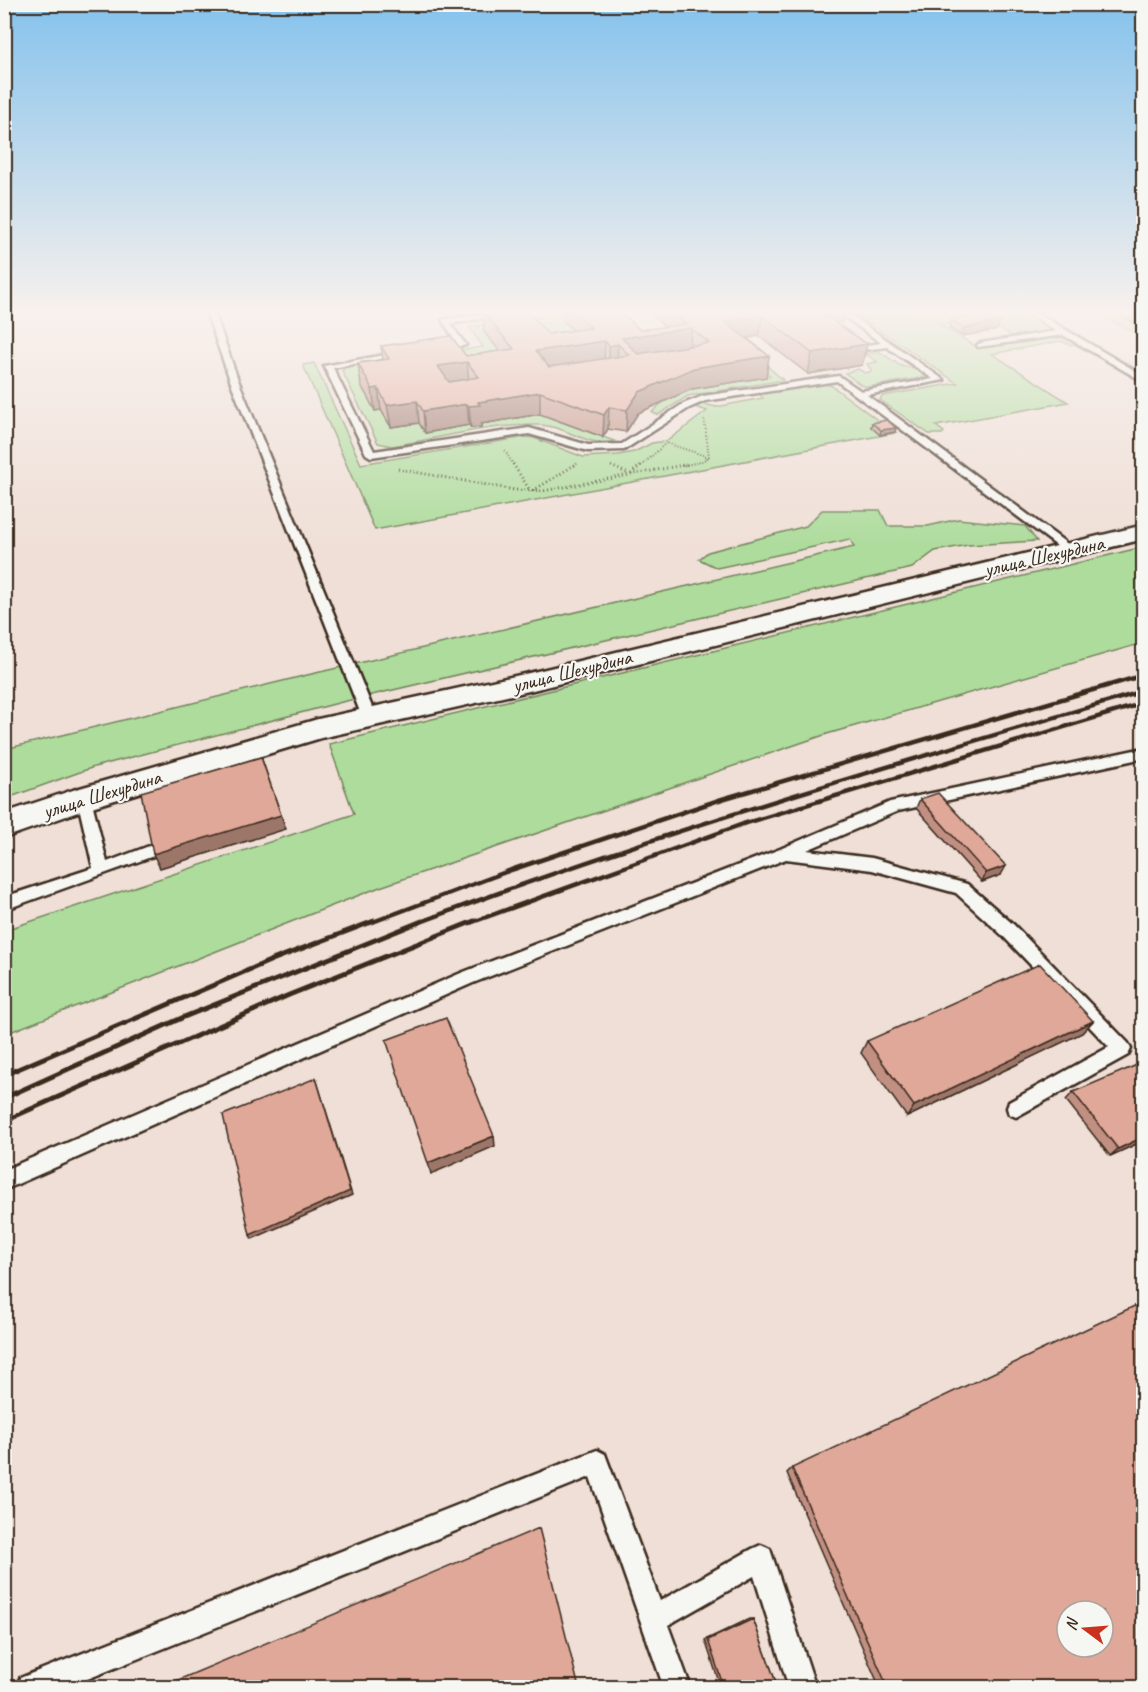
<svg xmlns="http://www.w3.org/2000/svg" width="1148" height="1692" viewBox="0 0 1148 1692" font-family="Caveat,sans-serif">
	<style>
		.green { fill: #addc9c; stroke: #74835d; stroke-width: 1.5 }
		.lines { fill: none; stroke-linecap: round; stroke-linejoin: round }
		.service-casing { stroke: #3b2a1e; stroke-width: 5 }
		.primary-casing { stroke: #3b2a1e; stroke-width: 5 }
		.path-far1 { stroke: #3b2a1e; stroke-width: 2; stroke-dasharray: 1 2; stroke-linecap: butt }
		.path { stroke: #3b2a1e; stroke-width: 3; stroke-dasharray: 1 3; stroke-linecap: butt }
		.service { fill: #f6f6f2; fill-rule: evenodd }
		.primary { fill: #f6f6f2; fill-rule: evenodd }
		.rail-far1 { stroke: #3b2a1e; stroke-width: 4.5 }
		.rail { stroke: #3b2a1e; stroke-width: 5 }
		.wall { fill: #c19083; stroke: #3b2a1e; stroke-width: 1.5 }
		.shaded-wall { fill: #9d766a; stroke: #3b2a1e; stroke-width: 1.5 }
		.building { fill: #e0a898; stroke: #3b2a1e; stroke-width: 1.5; fill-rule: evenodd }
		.labels { text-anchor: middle; stroke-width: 4.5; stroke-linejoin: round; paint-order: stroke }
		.street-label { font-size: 21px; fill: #3b2a1e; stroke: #f6f6f2 }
	</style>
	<rect width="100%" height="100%" fill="#efdfd7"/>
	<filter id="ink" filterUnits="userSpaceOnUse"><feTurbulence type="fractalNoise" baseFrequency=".0167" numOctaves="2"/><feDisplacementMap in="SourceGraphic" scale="12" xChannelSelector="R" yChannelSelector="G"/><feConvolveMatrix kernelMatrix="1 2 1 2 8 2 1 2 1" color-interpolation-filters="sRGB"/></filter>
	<g filter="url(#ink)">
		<!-- green -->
		<path class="green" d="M584,311L575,332L534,338L484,332L515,370L381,410L391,427L419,423L426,433L469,425L471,428L480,424L540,414L614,441C587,448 565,425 539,425C490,424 440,438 392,446L378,443L342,371L346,367L483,347L469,327Z
			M852,311H1022L1053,330L1014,337L987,322L976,319L940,325L978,348C1003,344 1060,328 1079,344L1070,345L1061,341L992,354L1068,402L936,426L944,432L942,434H929L880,400L882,396L957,383Z
			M1094,311H1110L1143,327V338Z
			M880,352L901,366L916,369L924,373L925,377L868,387L861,385L845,373L858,369L865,373L872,371L867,364L877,362L866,354Z
			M747,356L758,358L783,380L688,396L658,415L652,412C680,382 733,382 770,376Z
			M314,363L361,464L526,437L534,438L583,457L618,455L634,452L652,443L667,441L707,411L695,407L700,403L716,407L763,398L759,394L821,383L832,386L884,425L871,427L880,434L895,433L375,530L303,365Z
			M822,510H880L888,526H928L958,519L1025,526L1037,541L968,545L935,551L912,568L342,702L94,767L5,799V749L303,676L854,547L850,539L717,568L699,559L708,552L806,526Z
			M1143,547V643L827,734L380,887L5,1034V930L354,814L329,744Z"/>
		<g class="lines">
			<defs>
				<path id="service" d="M206,311H214L238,380L376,717L374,720H364L362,717L230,380Z
					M502,311H522L450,324L466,345L440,350L436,348L457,343L442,320Z
					M837,311H845L944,380L867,395L1073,548V552H1065L837,381L705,401L689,408L624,450L588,451L529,434L371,457L366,454L324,366L401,352L405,354L333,368L374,451L529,428L588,445L622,444L683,404L703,396L839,376L861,391L933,379L887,347L848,352L844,345L853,347L881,343Z
					M1025,311H1034L1144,376V382L1063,335L978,347L977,345L981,343L1056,331Z
					M1144,748V758L898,811L807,850L872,858L967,884L1014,925L1128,1043L1131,1049L1128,1055L1016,1117L1009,1114L1007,1108L1009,1102L1109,1047L1002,935L956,893L872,870L786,859L473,983L4,1190V1170L461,973L780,849L890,802Z
					M84,793L91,798L107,862L157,843L162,845L165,849L162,853L4,910V897L93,868L77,798Z
					M597,1450L605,1454L660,1601L752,1549L761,1545L770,1549L816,1688H789L754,1576L668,1625L691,1688H664L590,1477L65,1688H17L20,1678L30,1674Z"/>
				<path id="primary" d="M1144,525V539L529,691L321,738L95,806L4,838V813L73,790L318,719L529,673Z"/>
			</defs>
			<!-- service casing -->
			<use href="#service" class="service-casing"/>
			<!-- primary casing -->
			<use href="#primary" class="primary-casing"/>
			<!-- path-far1 -->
			<path class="path-far1" d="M704,417L709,457
				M505,451L514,466
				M574,466L578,463
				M641,466L666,443L709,457L700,462L681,466"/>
			<!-- path -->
			<path class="path" d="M513,464L531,492L576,464
				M611,466L629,474
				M398,469L515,490L543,491L689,464
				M631,474L642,464"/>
			<!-- service -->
			<use href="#service" class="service"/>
			<!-- primary -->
			<use href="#primary" class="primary"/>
			<!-- rail-far1 -->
			<path class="rail-far1" d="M370,923L511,870L722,799L1144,675
				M418,923C656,832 900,763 1144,691
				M470,923L743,824L1144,703"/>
			<!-- rail -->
			<path class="rail" d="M4,1075L272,960L374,921
				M4,1098L184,1017L422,921
				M4,1121L289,995L474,921"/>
		</g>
		<!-- wall -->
		<path class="wall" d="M563,311H620L640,330L665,327L648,311H744L747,314L755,313L753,311H844L842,322L835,323L867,344L862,365L808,374L759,336L747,338L769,356L766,377L692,389L638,413L626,432L608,429L603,437L540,414L481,424V427L471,428L469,425L425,433L419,423L391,427L381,410L375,411L361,385L358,363L383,360L381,346L466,356L500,351L484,332L483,312L548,334L573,330L563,321Z
			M1110,311H1132L1143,317V327Z
			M1136,311H1143V314H1142Z
			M951,320L1000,322L997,330L962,336L949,328Z
			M872,423L895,432L880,435L871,427Z
			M920,799L1001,875L982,882L916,808Z
			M1093,1021L1082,1033L907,1117L861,1053L867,1041Z
			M1073,1092L1143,1141L1110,1156L1066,1100Z
			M792,1468L1143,1688H880L787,1473Z
			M749,1619H753L778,1688H721L705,1640Z"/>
		<!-- shaded-wall -->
		<path class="shaded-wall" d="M811,311H844L842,322L808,327Z
			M762,316L759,336L723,342L725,322Z
			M1000,322L997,330L962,336L964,328Z
			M691,328L690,348L629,355L622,338Z
			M605,341L604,362L536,372V351Z
			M618,344L617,365L609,366V346Z
			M867,344L862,365L808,374L812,353Z
			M769,356L766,377L692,389L638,413L626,432L627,410L639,392L694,368Z
			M467,362L469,383L440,387L438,366Z
			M378,388L381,410L375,411L372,389Z
			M540,392V414L481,424V427L471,428L469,406L478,402Z
			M417,401L419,423L391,427L387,405Z
			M467,404L469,425L425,433L423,411Z
			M609,407L608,429L603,437L604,415Z
			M896,428L895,432L880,435L881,430Z
			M261,757L286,829L160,868L153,854Z
			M1006,866L1001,875L982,882L986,873Z
			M1093,1021L1082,1033L907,1117L914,1106Z
			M316,1078L352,1195L252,1239L250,1235Z
			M494,1136L495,1146L431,1174L428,1163Z
			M1143,1137V1141L1110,1156L1118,1149Z"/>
		<!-- building -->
		<path class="building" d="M483,311H527L548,334L591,328L574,311H620L640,330L686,324L672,311H744L747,314L765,311H818L867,344L812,353L762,316L725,322L769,356L694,368L639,392L627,410L609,407L604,415L540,392L478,402L480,405L469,406L467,404L423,411L417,401L387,405L378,388L372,389L358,363L389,359L381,346L451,336L466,356L514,349L483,312ZM691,328L709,343L638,354L622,338ZM605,341L609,346L618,344L629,355L549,367L536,351ZM467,362L479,377L449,382L438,366Z
			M1119,311H1132L1143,317V323Z
			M986,315L1000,322L964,328L951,320Z
			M887,420L896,428L881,430L872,423Z
			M261,757L281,815L153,854L141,792Z
			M938,793L1006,866L986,873L920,799Z
			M1040,964L1093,1021L914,1106L867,1041Z
			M446,1018L494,1136L428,1163L386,1040Z
			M1137,1065L1143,1072V1137L1118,1149L1073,1092Z
			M316,1078L350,1191L250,1235L223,1115Z
			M1143,1302V1688H888L792,1468ZM1067,1611H1103V1647H1067Z
			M539,1528L579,1688H159Z
			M753,1619L778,1688H724L708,1640Z"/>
	</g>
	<!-- sky -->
	<linearGradient id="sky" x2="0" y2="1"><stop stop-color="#85c2ec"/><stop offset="0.57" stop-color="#f8f1ed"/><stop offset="1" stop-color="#f8f1ed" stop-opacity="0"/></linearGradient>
	<rect width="1148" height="548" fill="url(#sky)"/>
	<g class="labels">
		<!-- street labels -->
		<g class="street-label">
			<text transform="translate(1044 556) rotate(-13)" y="7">улица Шехурдина</text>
			<text transform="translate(572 671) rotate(-14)" y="7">улица Шехурдина</text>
			<text transform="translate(102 794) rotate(-17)" y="7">улица Шехурдина</text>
		</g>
	</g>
	<!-- margin -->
	<rect width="1148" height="1692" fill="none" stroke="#f6f6f2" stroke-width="24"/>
	<rect x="12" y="12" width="1124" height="1668" fill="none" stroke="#3b2a1e" stroke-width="2" filter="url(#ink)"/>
	<!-- north arrow -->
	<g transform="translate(1085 1629) rotate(286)"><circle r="28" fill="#f6f6f2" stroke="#aba49d" stroke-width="1.5"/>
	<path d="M0-4.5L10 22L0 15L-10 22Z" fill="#c8321e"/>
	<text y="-9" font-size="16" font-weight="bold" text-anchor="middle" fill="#3b2a1e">N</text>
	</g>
</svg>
